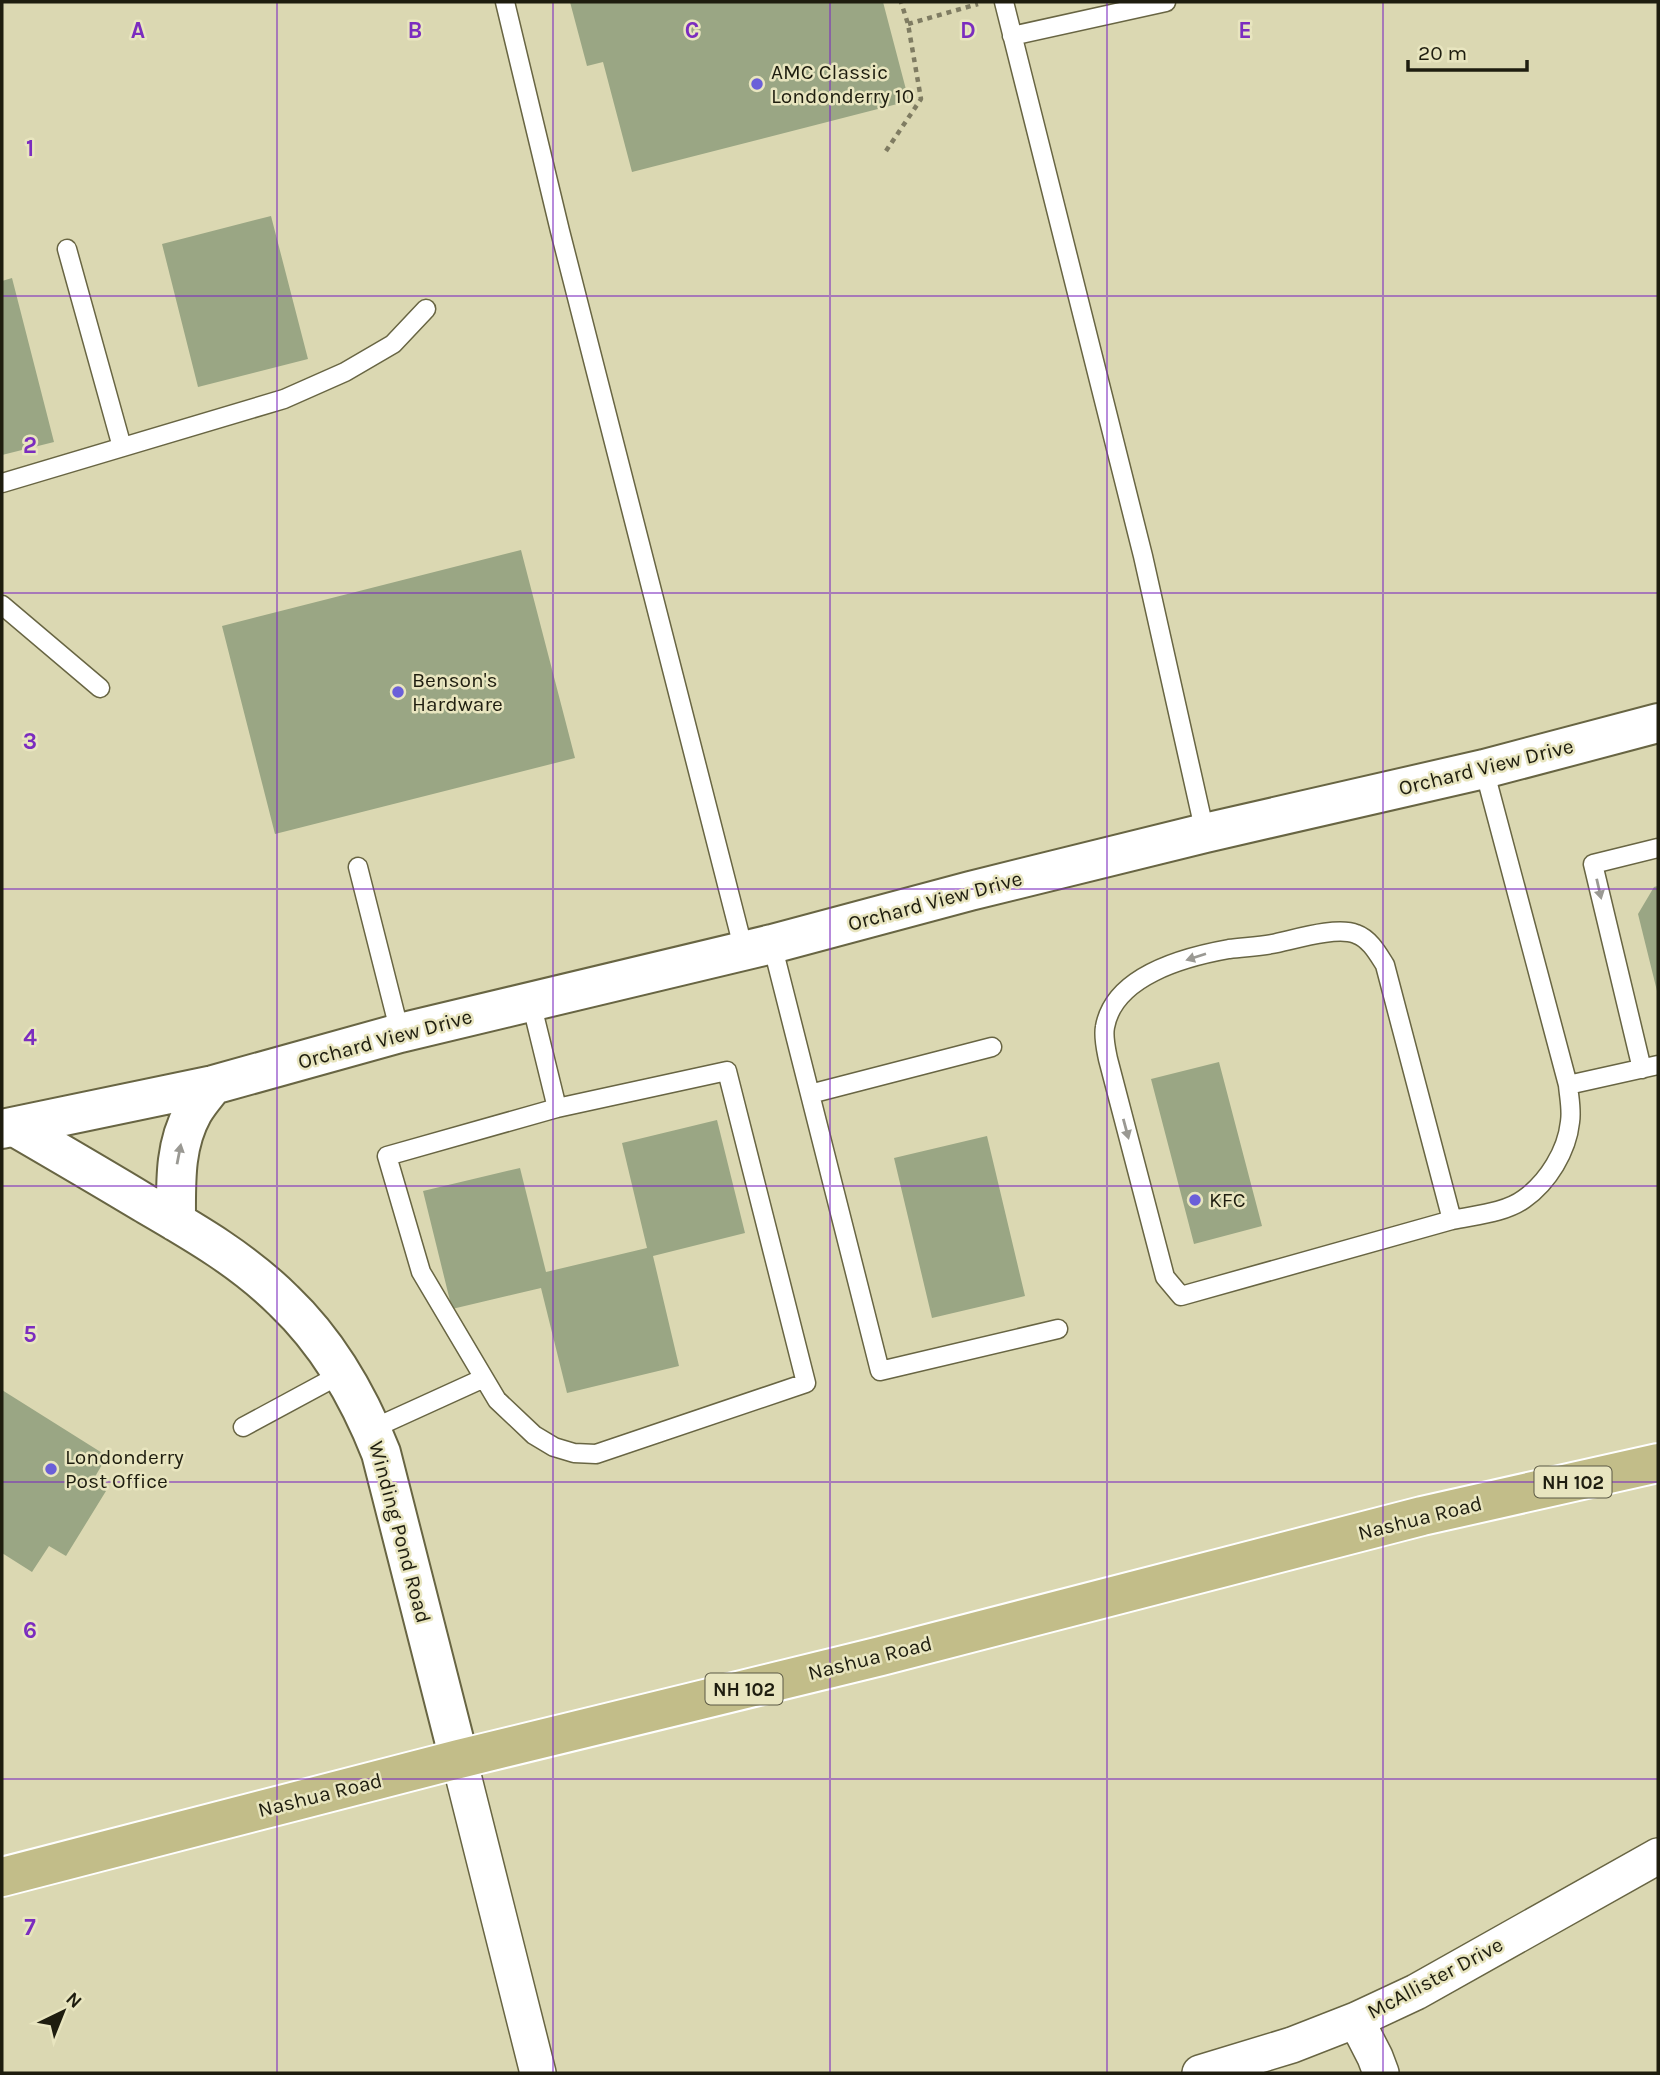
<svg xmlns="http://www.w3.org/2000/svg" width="1660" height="2075" viewBox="0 0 1660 2075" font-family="Karla,sans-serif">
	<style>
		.building { fill: #9aa684 }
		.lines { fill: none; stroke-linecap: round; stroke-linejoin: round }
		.service-casing { stroke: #686543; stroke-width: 21 }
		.minor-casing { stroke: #686543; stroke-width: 38 }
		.tertiary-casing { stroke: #686543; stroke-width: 42 }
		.primary-casing { stroke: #fff; stroke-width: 42 }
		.path { stroke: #7f7c62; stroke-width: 4.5; stroke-dasharray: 5 5; stroke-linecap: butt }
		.service { stroke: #fff; stroke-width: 18 }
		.minor { stroke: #fff; stroke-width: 35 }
		.tertiary { stroke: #fff; stroke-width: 38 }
		.primary { stroke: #c2bd89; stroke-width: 38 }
		.oneway { fill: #9a9993 }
		.grid { fill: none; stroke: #7b2cbf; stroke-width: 2; stroke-opacity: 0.55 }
		.poi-dot { fill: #6b5fd9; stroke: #e8e5bf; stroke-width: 2.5 }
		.labels { text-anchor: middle; stroke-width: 5; stroke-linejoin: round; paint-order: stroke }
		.shield { fill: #e8e5bf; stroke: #5b5944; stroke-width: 2 }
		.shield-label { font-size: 19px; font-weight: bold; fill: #1e1d0f }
		.poi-label { font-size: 21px; fill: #1e1d0f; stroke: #e8e5bf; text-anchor: start }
		.street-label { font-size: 21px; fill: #1e1d0f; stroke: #e8e5bf }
		.grid-label { font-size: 23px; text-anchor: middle; font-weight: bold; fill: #7b2cbf; stroke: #e8e5bf; stroke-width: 5; stroke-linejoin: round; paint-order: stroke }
	</style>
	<rect width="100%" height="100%" fill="#dbd8b2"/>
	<!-- building -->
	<path class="building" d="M570,2H883L909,101L632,172L603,62L587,66Z
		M271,216L308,359L198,387L162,244Z
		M12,278L54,442L2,455V281Z
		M521,550L575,758L275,834L222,626Z
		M1658,886V991H1657L1638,914L1654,887Z
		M1219,1062L1262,1226L1194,1244L1151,1079Z
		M717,1120L745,1233L653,1256L679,1366L567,1393L541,1288L452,1309L423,1191L520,1168L546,1272L647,1248L622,1143Z
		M987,1136L1025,1296L932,1318L894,1158Z
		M2,1390L107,1456L92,1482L106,1491L66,1556L49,1546L32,1572L2,1553Z"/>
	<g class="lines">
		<defs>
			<path id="service" d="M505,2L560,231L744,951
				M1004,2L1143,556L1205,833
				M1012,36L1166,2
				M67,249L122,447
				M2,483L284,399L345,372L393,344L426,309
				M2,605L100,688
				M358,867L400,1033
				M772,944L880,1371L1058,1329
				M531,1002L557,1108
				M1642,1069L1593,864L1658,848
				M727,1071L806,1383L596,1454L574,1453L554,1447L534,1435L497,1400L421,1272L387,1156L557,1108Z
				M1568,1085L1658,1065
				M810,1094L992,1047
				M1452,1220L1385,965C1378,954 1370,939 1356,934C1336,926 1293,940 1272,944C1257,947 1243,947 1229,949C1184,957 1114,976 1105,1027C1103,1037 1106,1049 1108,1059L1165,1277L1181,1296L1452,1220C1475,1215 1505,1213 1524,1199C1548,1182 1567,1151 1570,1122C1572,1110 1569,1097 1568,1085L1484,769
				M243,1427L343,1373
				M372,1429L484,1378"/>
			<path id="minor" d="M459,1759L538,2073
				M1356,2020L1375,2057L1381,2073
				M1200,2073L1292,2045L1356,2020L1416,1992L1658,1856"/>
			<path id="tertiary" d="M15,1127C58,1152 101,1177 144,1203C194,1232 243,1260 284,1301C328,1343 359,1397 381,1453L459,1759
				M2,1129L213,1085L400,1033L772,944L970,891L1205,833L1484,769L1658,723
				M176,1222C176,1184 174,1146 193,1112C198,1103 206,1094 213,1085"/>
			<path id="primary" d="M2,1877L459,1759L881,1656L1422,1516L1658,1463"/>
		</defs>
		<!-- service casing -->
		<use href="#service" class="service-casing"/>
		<!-- minor casing -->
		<use href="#minor" class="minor-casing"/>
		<!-- tertiary casing -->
		<use href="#tertiary" class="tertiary-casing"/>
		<!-- primary casing -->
		<use href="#primary" class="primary-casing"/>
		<!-- path -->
		<path class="path" d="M908,24L978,4
			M886,151L921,99L908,24L901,2"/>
		<!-- service -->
		<use href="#service" class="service"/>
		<!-- minor -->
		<use href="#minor" class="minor"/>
		<!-- tertiary -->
		<use href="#tertiary" class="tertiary"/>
		<!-- primary -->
		<use href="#primary" class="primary"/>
	</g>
	<!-- one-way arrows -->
	<defs><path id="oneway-solid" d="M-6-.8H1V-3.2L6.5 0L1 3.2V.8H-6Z" transform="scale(1.75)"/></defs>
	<g class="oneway">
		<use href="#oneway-solid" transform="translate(1599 889) rotate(77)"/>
		<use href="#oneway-solid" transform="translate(1196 957) rotate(162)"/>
		<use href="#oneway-solid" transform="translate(1126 1129) rotate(75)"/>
		<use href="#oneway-solid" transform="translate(179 1154) rotate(-79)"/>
	</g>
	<!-- grid -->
	<path class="grid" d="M277,2V2073M553,2V2073M830,2V2073M1107,2V2073M1383,2V2073M2,296H1658M2,593H1658M2,889H1658M2,1186H1658M2,1482H1658M2,1779H1658"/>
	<!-- markers -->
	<g class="poi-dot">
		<circle cx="757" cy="84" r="7"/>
		<circle cx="398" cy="692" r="7"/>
		<circle cx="1195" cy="1200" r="7"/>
		<circle cx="51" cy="1469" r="7"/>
	</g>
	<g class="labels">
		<!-- shield labels -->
		<g class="shield">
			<rect x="1534.5" y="1466.5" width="77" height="31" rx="5"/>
			<rect x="705.5" y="1673.5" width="77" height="31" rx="5"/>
		</g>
		<g class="shield-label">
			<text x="1573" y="1489">NH 102</text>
			<text x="744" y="1696">NH 102</text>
		</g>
		<!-- poi labels -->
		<g class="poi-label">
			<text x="771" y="79">AMC Classic<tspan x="771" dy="24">Londonderry 10</tspan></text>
			<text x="412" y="687">Benson's<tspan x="412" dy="24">Hardware</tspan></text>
			<text x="1209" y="1207">KFC</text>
			<text x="65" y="1464">Londonderry<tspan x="65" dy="24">Post Office</tspan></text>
		</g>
		<!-- street labels -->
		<g class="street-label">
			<text transform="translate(1486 767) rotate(-14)" y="7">Orchard View Drive</text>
			<text transform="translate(935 901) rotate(-15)" y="7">Orchard View Drive</text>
			<text transform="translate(385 1039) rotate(-15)" y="7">Orchard View Drive</text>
			<text transform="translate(1420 1518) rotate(-14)" y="7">Nashua Road</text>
			<text transform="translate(400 1532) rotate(75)" y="7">Winding Pond Road</text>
			<text transform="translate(870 1658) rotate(-14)" y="7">Nashua Road</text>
			<text transform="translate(320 1795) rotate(-14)" y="7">Nashua Road</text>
			<text transform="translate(1435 1978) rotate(-28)" y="7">McAllister Drive</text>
		</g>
	</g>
	<g class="grid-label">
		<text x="138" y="38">A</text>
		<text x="415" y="38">B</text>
		<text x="692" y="38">C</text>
		<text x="968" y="38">D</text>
		<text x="1245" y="38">E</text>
		<text x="30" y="156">1</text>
		<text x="30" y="453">2</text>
		<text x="30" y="749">3</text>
		<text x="30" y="1045">4</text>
		<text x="30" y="1342">5</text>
		<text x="30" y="1638">6</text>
		<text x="30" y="1935">7</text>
	</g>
	<!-- border -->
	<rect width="1660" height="2075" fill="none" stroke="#1e1d0f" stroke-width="7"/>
	<!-- north arrow -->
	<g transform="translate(63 2012) rotate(43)" stroke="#e8e5bf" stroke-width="5" paint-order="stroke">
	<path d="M0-5L12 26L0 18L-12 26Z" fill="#1e1d0f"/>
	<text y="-10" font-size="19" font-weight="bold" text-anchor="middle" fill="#1e1d0f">N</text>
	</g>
	<!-- scale -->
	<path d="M1408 60v10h119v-10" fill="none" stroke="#1e1d0f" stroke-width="3.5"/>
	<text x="1418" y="60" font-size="21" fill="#1e1d0f" stroke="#e8e5bf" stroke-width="5" paint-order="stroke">20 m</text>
</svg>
